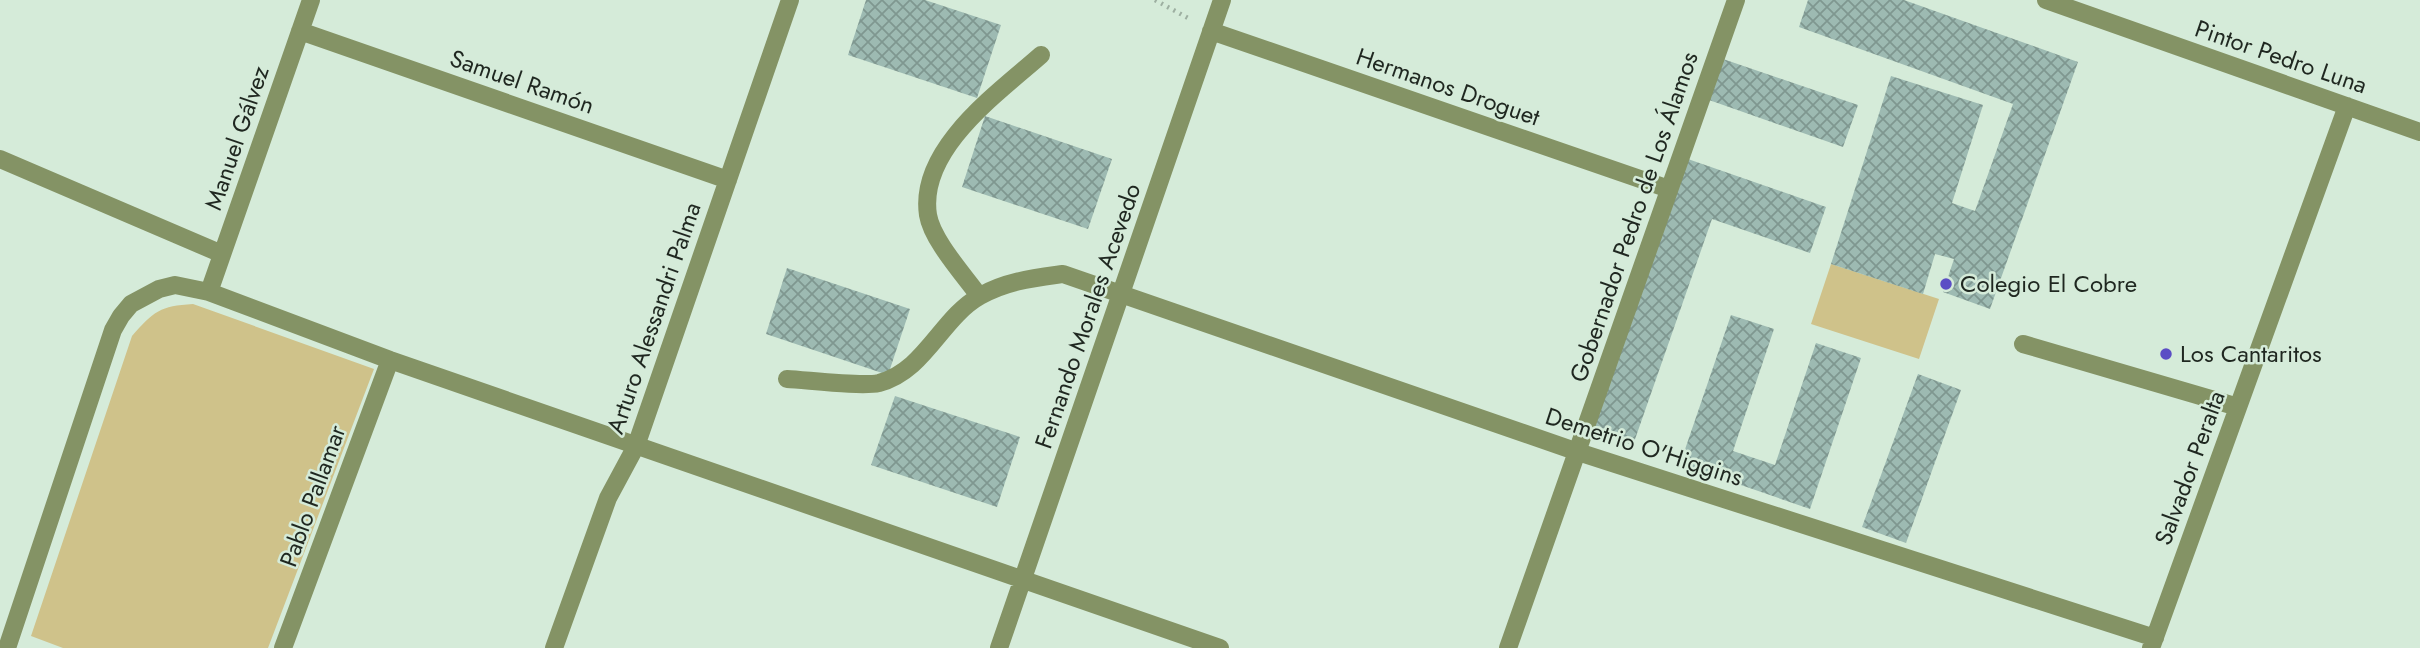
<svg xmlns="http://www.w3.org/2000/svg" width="2420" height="648" viewBox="0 0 2420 648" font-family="Jost,sans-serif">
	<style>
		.green { fill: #cfc28a }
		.building { fill: url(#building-cross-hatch) }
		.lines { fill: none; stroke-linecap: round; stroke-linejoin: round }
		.path { stroke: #9dafa1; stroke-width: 4.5; stroke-dasharray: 2 5; stroke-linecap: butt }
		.minor { stroke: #849365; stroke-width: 18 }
		.poi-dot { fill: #5b4dc5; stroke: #d5ebd9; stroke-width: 2.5 }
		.labels { text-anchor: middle; stroke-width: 5; stroke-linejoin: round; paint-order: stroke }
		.street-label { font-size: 24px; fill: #1f2720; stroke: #d5ebd9 }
		.poi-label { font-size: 24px; fill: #1f2720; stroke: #d5ebd9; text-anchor: start }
	</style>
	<defs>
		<pattern id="building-cross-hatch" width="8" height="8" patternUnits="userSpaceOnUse" patternTransform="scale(1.75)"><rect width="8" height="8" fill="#9dbab2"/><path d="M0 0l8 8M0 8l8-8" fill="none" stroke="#7f9790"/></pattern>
	</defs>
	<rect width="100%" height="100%" fill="#d5ebd9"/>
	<!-- green -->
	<path class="green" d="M1831,264L1939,299L1919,359L1811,324Z
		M193,304L374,369L268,648H63L31,636L132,336C154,311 160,306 193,304Z"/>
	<!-- building -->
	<path class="building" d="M866,0H925L1001,25L977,98L848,55Z
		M1808,0H1904L2078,62L1990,309L1943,292L1954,259L1935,254L1923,294L1831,264L1891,76L1983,105L1952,203L1975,211L2013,104L1799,27Z
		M1723,59L1858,105L1843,147L1709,100Z
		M985,116L1112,159L1088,229L962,187Z
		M1685,158L1826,207L1810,253L1712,219L1633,445L1591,430Z
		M787,268L910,309L888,375L766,334Z
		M1731,315L1774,329L1733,451L1775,465L1816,343L1861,358L1810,509L1680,464Z
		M1918,374L1961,390L1906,543L1862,527Z
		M895,396L1020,437L997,507L871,465Z"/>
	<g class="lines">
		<!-- path -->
		<path class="path" d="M1155,0L1188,18"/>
		<!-- minor -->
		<path class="minor" d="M2046,0L2420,132
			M300,31L728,180
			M1211,31L1669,189
			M0,159L222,254
			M209,292L311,0
			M979,296C964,275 932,240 928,215C918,149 998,93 1041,55
			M2023,344L2238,407
			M787,379C807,380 862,387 879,383C925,371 941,318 980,296C1006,281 1034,278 1063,274L1578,452L2155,638
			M7,648L113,330L121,316L131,304L159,289L175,285L209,292L390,360L1220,648
			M283,648L390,360
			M554,648L608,498L636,446L790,0
			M999,648L1222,0
			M1508,648L1736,0
			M2151,648L2347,106"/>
	</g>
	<!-- markers -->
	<g class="poi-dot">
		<circle cx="1946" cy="284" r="7"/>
		<circle cx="2166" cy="354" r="7"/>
	</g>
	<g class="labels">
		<!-- street labels -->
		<g class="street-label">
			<text transform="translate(2281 57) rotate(19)" y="8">Pintor Pedro Luna</text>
			<text transform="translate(522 82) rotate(19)" y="8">Samuel Ramón</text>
			<text transform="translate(1448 87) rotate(19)" y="8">Hermanos Droguet</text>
			<text transform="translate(237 138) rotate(-71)" y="8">Manuel Gálvez</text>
			<text transform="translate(1634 217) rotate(-71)" y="8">Gobernador Pedro de Los Álamos</text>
			<text transform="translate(1088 316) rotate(-71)" y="8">Fernando Morales Acevedo</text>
			<text transform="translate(654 318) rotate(-71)" y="8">Arturo Alessandri Palma</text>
			<text transform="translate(1644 447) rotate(18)" y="8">Demetrio O'Higgins</text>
			<text transform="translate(2190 468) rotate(-70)" y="8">Salvador Peralta</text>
			<text transform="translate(313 496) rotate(-70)" y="8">Pablo Pallamar</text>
		</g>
		<!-- poi labels -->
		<g class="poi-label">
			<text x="1960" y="292">Colegio El Cobre</text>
			<text x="2180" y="362">Los Cantaritos</text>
		</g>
	</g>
</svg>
